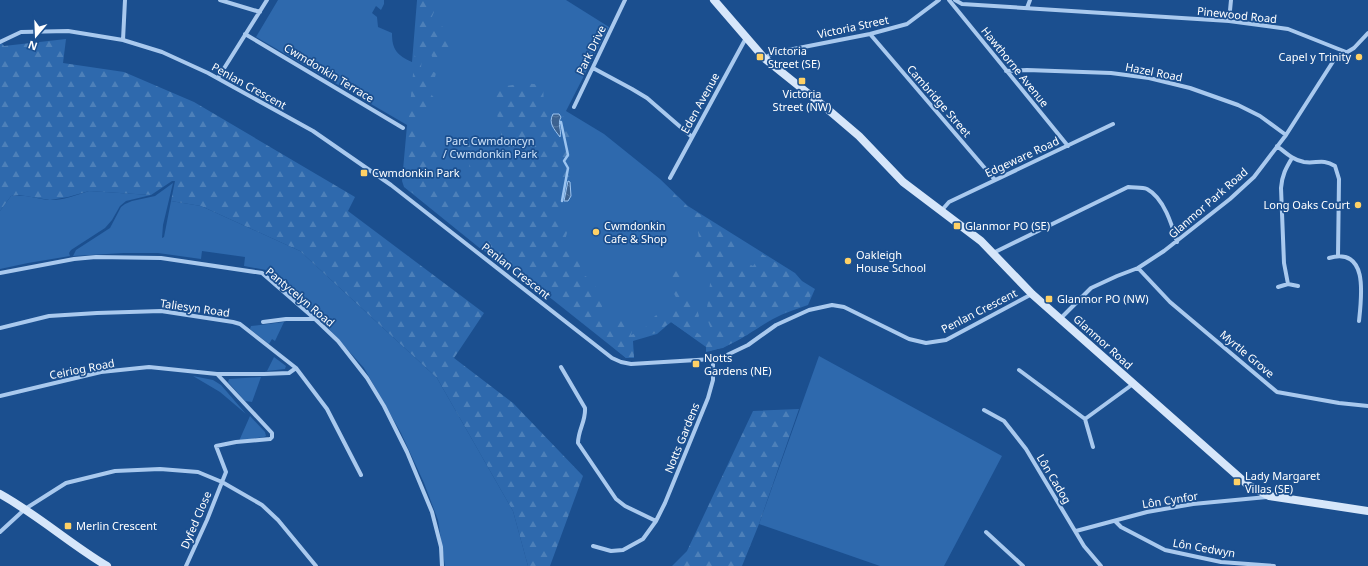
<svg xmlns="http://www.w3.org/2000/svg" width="1368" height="566" viewBox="0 0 1368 566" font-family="'Noto Sans',sans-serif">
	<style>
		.green { fill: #2e69ad }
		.forest { fill: url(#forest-firs) }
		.water { fill: url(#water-waves); stroke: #9cc4f0 }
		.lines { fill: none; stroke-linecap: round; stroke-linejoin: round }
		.stream { stroke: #9cc4f0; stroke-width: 2.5 }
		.street { stroke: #a9c9ee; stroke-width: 4 }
		.secondary { stroke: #d6e6fa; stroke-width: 8 }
		.poi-dot { fill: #ffd166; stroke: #1b4f8f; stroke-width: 1.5 }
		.labels { text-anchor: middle; stroke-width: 3.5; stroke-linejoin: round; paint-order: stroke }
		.street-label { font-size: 11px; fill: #fff; stroke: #1b4f8f }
		.poi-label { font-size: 11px; fill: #fff; stroke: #1b4f8f; text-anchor: start }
		.park-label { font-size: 11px; fill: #cfe3fa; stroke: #1b4f8f }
	</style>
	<defs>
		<pattern id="forest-firs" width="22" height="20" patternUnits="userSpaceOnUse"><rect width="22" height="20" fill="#2e69ad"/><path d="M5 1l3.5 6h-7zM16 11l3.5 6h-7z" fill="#4d80b9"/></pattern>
		<pattern id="water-waves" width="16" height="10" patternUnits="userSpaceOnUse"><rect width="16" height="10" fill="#3c6290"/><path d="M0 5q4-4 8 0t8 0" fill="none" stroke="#597aa1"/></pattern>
	</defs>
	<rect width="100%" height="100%" fill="#1b4f8f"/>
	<!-- green -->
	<path class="green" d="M278,0H384V4L381,10L376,6L372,13L377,17L378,27L392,33C392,50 397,55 412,62L417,0H566L609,27L566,111L604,134L660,179L688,206L795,273L802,281L815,289L808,305C797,309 784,313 773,319C748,333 736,346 706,352V347L671,322L657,334L633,341L634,358H626L509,265L482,250L404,187L402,181L407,125L256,37Z
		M173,183L163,225L162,238L164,237L171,201L201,206L300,251L437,378L513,511L528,566H445L438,520L424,483L401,433L364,368L320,319L266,270L244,266L245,257L202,251L201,259L158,253H124L73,256L76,250L110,228L121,207L125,204L132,201L155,196Z
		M89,191L151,195L126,201L120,206L112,220L105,228L71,250L69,253L70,256L28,263L0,269V211L11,196C23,194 36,198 48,200C62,201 76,195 89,191Z
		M284,322L275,341L272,339L269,344L250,329L251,326Z
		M819,356L1002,456L944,566H880L759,524Z
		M274,357L286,366L285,369L267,371Z
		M193,376L213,380L221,385L246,414L220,392Z
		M261,377L252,402L245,401L228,382L229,379Z
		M250,416L265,432L266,436L264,437L239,441Z"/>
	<!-- forest -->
	<path class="forest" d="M420,0H433L434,12L427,28L441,24L454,50L435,63L429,50H423L421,67L436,73L431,94L444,110L425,107L415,134L449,154L438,166L441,176L470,170L466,146L469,143L500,167L501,133L495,105L494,88L524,83L543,85L544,105L563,116L571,135L573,199L569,202H564L556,216L569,226L565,240L573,243V252L583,257L580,267L583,275L593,280L599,294L605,300L600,311L605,322L625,320L633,327L631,335L643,330L655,316L678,301L665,277L670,265L680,269V284L693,296L699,316L691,328L704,338L714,337L706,316L711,276L703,263L689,252L691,247L707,256L712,252L699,240L698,231L690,212L669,195L672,192L688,207L746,243L737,258L753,266L762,254L794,274L800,282L813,290L807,304L774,317L743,337L723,348L707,351L706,346L671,322L656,333L632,340L634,357L626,358L511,262L483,248L405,187L403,180Z
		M66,39L63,63L124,72L194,102L355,197L348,211L484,313L454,358L513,403L583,476L550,566H528L513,511L437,378L300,251L201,206L171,201L175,181H172L151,195L89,191L68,197L50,200L19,195L11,196L0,211V40L4,46Z
		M799,409L759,524L742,566H672L687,551L753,411Z"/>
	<!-- water -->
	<path class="water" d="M553,114H559L561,117C557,124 562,130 560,137C554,129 548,123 553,114Z
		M568,181L570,182L571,196L568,201H564Z"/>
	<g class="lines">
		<!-- stream -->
		<path class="stream" d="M561,122L568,155L564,161L568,168L562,201"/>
		<!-- street -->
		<path class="street" d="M220,0L260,12
			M949,0L1068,146
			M955,0L962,4L1229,21L1288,29L1346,52
			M1027,8L1030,0
			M1229,21L1231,0
			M245,34L403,128
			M870,34L995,180
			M123,40L125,0
			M0,42L21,32L68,31L123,40L162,52L208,73L313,131L391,185L612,358L621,362L631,364L713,359L727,355L748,345L776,325L809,310L832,305L844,307L909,339L926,343L946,340L1032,294
			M765,58L773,53L870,34L907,24L939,0
			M593,68L632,89L647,98L692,137
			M1006,71L1027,70L1111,73L1149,78L1190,88L1238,105L1260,116L1286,135
			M218,78L267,0
			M574,107L625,0
			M1277,146C1286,153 1293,160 1304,162C1317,164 1322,158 1335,166L1339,179L1338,256
			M670,178L746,38
			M942,210L949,202L1113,124
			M993,253L1128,187C1134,188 1142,187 1147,189C1164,198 1172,225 1177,242
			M1329,258C1368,247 1362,294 1359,321
			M1138,268L1170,302L1277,392L1339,403L1368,406
			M0,273L74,259L96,257L161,258L262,273L315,319L338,341L367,378L384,406L407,452L432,512L441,547L442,566
			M1288,284L1284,263L1281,188C1282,175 1286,168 1292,158
			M1278,287L1288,284L1298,286
			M1060,319L1091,288L1117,276L1138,268L1164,251L1230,199L1254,177L1286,135L1334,60L1354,48L1368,33
			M263,322L286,319H314
			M0,328L49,316L97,313L161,311L233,322L240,324L296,368L327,409L361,475
			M561,367L585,408C586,421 578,430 578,443L616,499L625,506L656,521
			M1019,370L1085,419L1133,384
			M0,396L101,372L149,367L217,374H264L289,373L296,368
			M984,410L1004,421L1026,449L1084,546L1101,566
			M1085,419L1093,447
			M1115,521L1121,527L1165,550L1221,562L1274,566
			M1076,531L1147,512L1193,504L1267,497
			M0,532L25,509L66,483L115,471L160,469L198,472L222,482L262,505L278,520L316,566
			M986,532L1023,566
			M593,546L611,551L623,550L643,539L656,521L665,503L708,398L713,380V359
			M186,566L207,520L226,472L216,446L236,442L270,439L272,437V433L217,374"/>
		<!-- secondary -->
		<path class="secondary" d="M714,0L764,58L825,107L859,136L903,182L981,241L1032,294L1248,485L1269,496L1368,511
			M0,494C38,515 70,544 107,566"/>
	</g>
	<!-- markers -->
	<g class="poi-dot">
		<rect x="756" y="53" width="8" height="8" rx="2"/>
		<circle cx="1359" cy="57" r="4"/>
		<rect x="798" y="77" width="8" height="8" rx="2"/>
		<rect x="360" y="169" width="8" height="8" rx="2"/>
		<circle cx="1358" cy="205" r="4"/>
		<rect x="953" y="222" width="8" height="8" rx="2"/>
		<circle cx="596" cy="232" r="4"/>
		<circle cx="848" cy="261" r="4"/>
		<rect x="1045" y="295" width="8" height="8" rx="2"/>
		<rect x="692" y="360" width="8" height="8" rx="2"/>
		<rect x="1233" y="478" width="8" height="8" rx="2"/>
		<rect x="64" y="522" width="8" height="8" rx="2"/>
	</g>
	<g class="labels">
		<!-- street labels -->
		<g class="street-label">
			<text transform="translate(1237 15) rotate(6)" y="4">Pinewood Road</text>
			<text transform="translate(853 27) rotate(-12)" y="4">Victoria Street</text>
			<text transform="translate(591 50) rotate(-64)" y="4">Park Drive</text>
			<text transform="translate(1015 67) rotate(51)" y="4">Hawthorne Avenue</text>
			<text transform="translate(1154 72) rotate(11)" y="4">Hazel Road</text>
			<text transform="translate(329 73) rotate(31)" y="4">Cwmdonkin Terrace</text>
			<text transform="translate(249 86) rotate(29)" y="4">Penlan Crescent</text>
			<text transform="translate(939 101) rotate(49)" y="4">Cambridge Street</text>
			<text transform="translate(700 103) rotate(-61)" y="4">Eden Avenue</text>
			<text transform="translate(1022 157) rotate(-25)" y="4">Edgeware Road</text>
			<text transform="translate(1208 203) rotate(-41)" y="4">Glanmor Park Road</text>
			<text transform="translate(516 271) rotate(38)" y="4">Penlan Crescent</text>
			<text transform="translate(300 297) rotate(40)" y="4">Pantycelyn Road</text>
			<text transform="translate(195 308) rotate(8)" y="4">Taliesyn Road</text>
			<text transform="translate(979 311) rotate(-27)" y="4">Penlan Crescent</text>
			<text transform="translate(1103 342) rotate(42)" y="4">Glanmor Road</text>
			<text transform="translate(1247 354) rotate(40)" y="4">Myrtle Grove</text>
			<text transform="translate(82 369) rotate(-11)" y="4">Ceiriog Road</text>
			<text transform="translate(682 438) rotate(-68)" y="4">Notts Gardens</text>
			<text transform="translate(1054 479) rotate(59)" y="4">Lôn Cadog</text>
			<text transform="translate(1170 500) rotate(-9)" y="4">Lôn Cynfor</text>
			<text transform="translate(196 520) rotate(-67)" y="4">Dyfed Close</text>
			<text transform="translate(1204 548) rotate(10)" y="4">Lôn Cedwyn</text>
		</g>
		<!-- poi labels -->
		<g class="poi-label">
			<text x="768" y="55">Victoria<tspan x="768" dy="13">Street (SE)</tspan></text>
			<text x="1351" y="61" text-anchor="end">Capel y Trinity</text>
			<text x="802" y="98" text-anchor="middle">Victoria<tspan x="802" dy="13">Street (NW)</tspan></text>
			<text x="372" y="177">Cwmdonkin Park</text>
			<text x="1350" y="209" text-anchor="end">Long Oaks Court</text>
			<text x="604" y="230">Cwmdonkin<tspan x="604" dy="13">Cafe &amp; Shop</tspan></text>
			<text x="965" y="230">Glanmor PO (SE)</text>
			<text x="856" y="259">Oakleigh<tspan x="856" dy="13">House School</tspan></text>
			<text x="1057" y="303">Glanmor PO (NW)</text>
			<text x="704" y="362">Notts<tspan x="704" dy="13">Gardens (NE)</tspan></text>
			<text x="1245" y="480">Lady Margaret<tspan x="1245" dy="13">Villas (SE)</tspan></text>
			<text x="76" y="530">Merlin Crescent</text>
		</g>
		<!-- park labels -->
		<g class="park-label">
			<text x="490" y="145">Parc Cwmdoncyn<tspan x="490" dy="13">/ Cwmdonkin Park</tspan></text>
		</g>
	</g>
	<!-- north arrow -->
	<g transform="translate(36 36) rotate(199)" stroke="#1b4f8f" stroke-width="3" paint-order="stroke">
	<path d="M0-3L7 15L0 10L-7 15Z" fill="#ffffff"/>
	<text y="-6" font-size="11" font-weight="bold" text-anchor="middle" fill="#ffffff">N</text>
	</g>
</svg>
